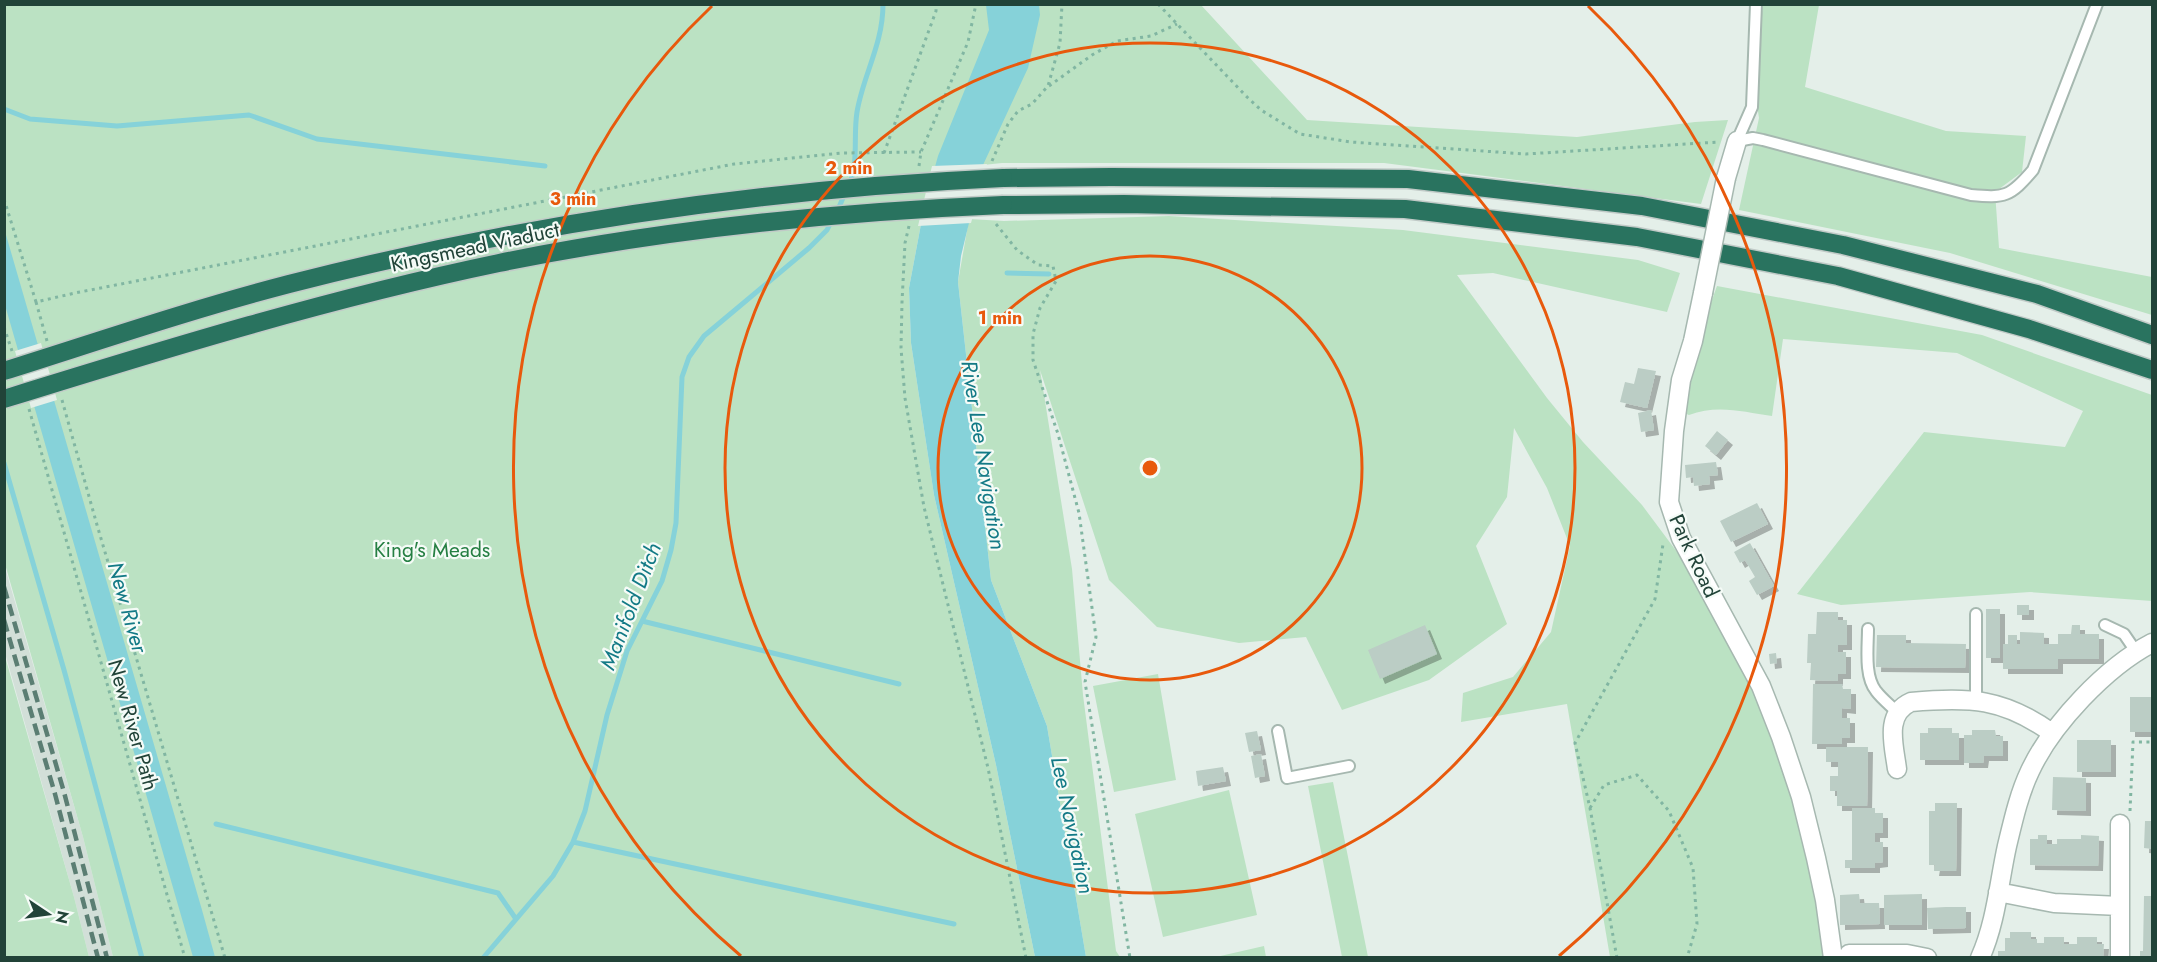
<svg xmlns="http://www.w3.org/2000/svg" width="2157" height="962" viewBox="0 0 2157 962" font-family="Jost,sans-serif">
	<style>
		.built { fill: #d2dfd8 }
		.green { fill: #bbe2c3 }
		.water { fill: #86d2d9 }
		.pier { fill: #e4efe9 }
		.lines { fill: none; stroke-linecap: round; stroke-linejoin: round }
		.stream { stroke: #86d2d9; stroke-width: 5 }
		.building { fill: #bbcdc5; filter: url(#shadow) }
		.lane-casing { stroke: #a6b8b0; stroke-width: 14 }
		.street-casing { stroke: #a6b8b0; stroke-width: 21 }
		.highway-casing { stroke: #c1cac7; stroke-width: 21 }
		.path { stroke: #81b6a2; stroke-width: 3; stroke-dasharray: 3 4.5; stroke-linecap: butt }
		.lane { stroke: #fff; stroke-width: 10 }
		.street { stroke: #fff; stroke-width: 18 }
		.highway { stroke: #29735f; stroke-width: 18 }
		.rail { stroke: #5b7e73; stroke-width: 4.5; stroke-dasharray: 12 6; stroke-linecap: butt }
		.street-bridge-casing { stroke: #a6b8b0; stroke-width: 21; stroke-linecap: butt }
		.highway-bridge-casing { stroke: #c1cac7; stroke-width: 21; stroke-linecap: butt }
		.street-bridge { stroke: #fff; stroke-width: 18 }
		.highway-bridge { stroke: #29735f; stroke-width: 18 }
		.ring { fill: none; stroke: #e8590c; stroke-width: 3 }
		.labels { text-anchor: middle; stroke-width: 4.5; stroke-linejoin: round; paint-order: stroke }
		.street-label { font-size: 21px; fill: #214338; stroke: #f5fbf7 }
		.park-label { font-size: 21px; fill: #267f43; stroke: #f5fbf7 }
		.water-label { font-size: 22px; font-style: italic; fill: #137a86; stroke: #f5fbf7 }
		.centre { fill: #e8590c; stroke: #f5fbf7; stroke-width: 3 }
		.ring-label { font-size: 18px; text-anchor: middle; font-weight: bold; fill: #e8590c; stroke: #f5fbf7; stroke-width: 4.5; stroke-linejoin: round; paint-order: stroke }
	</style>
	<defs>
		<filter id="shadow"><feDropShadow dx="5" dy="5" stdDeviation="0" flood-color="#0004"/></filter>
	</defs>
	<rect width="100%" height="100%" fill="#e4efe9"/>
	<!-- built -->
	<path class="built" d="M4,564L83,837L113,957H89L74,897L5,653Z"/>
	<!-- green -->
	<path class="green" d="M5,5H1201L1307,120L1577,137L1695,122L1728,120L1701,204L1384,163H1002L983,165L925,203L909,288L911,343L934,495L996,765L1035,957H113L83,837L5,564Z
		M1763,5H1819L1805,87L1946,131L2026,136L2022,172L1995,192L1999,248L2152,277V315L1950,253L1739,210L1759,118L1753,78Z
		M1169,216L1403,230L1638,260L1680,273L1667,312L1493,273L1457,275L1547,398L1583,442L1642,505L1680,556L1758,688L1800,812L1827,957H1610L1567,704L1461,722L1463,693L1513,677L1551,632L1570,546L1547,488L1514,428L1507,497L1476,546L1507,624L1429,680L1342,710L1306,637L1239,643L1157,627L1109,580L1040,370L1072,569L1083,695L1116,951L1120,957H1086L1047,726L991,580L958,282L969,219L1004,221Z
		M1717,286L1982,335L2152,395V601L2030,592L1841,605L1797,594L1924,432L2065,447L2083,411L1957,353L1783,339L1772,416C1744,412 1717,404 1689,415L1684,413L1692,355Z
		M4,653L74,897L89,957H5Z
		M1158,674L1176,780L1114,792L1093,686Z
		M1333,782L1368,957H1342L1308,786Z
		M1229,790L1257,915L1163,937L1135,814Z
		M1264,946L1266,957H1216Z"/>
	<!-- water -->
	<path class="water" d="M986,5H1039L1040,15L1028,68L983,165L961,256L958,282L991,580L1047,726L1086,957H1035L996,765L934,495L911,343L909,288L925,203L938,156L989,30Z
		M4,228L202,910L215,957H193L5,305Z"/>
	<!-- pier -->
	<path class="pier" d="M987,164L971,223L918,226L932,166Z
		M41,343L57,400L31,408L15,351Z"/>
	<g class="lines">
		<!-- stream -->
		<path class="stream" d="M4,109L30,119L117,126L249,115L317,139L545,166
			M849,185C859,162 853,137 857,112C863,75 883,45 883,4
			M837,212L845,193
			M1007,273L1049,274
			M4,463L64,670L142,958
			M642,621L899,684
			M216,824L498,893L516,919
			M573,842L954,924
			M483,958L553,876L573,842L585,811L607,715L627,651L662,581L671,550L676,523L682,377L689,357L704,336L809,248L827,230L832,220"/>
	</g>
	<!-- building -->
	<path class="building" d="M1638,368L1656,371L1647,408L1620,402L1625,382L1634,384Z
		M1651,410L1654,430L1641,432L1638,413Z
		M1717,431L1728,440L1716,455L1705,446Z
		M1716,462L1718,475L1709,476L1710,484L1694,486L1693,477L1686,478L1685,465Z
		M1757,503L1768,524L1731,542L1720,521Z
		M1750,543L1774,586L1757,595L1749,581L1755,577L1745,560L1740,563L1734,552Z
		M2017,605H2029V615H2017Z
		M1986,609H2000V658H1986Z
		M1817,612H1838V620H1847V645H1838V652H1846V674H1838V681L1810,680L1811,663H1807L1808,634H1816Z
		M1425,625L1437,654L1380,679L1368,650Z
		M2072,625H2080V634H2099V659H2058V669H2003V644H2008V635H2017V644H2020V632L2044,633V644H2058V634H2071Z
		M1877,635H1906V643L1966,644L1965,668L1876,667Z
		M1776,653L1777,663L1770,664L1769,654Z
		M1813,684H1842L1843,689H1851V709L1842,708V718H1850V738H1842V744H1812Z
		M2130,697H2152V732H2130Z
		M1928,728H1952V733H1959V760H1920V733H1928Z
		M1972,730H1995L1996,736H2003V756H1984L1983,763H1964V735H1972Z
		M1257,731L1261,750L1249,752L1245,733Z
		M2077,740H2111V772H2077Z
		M1826,747H1868L1867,806H1837V791H1830V776H1838V762H1826Z
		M1261,754L1265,776L1255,778L1251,756Z
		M1223,767L1226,781L1198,786L1196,771Z
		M2053,777L2086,778V811L2052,810Z
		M1935,803H1957L1956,871H1934L1935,865H1929V811H1935Z
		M1852,808H1875V813H1883V833H1875V842H1883V862L1875,863V868H1845V860H1852Z
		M2145,821H2152V849L2144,848Z
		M2038,835H2047V844H2057V839H2081V835L2099,836L2098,866L2030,865V839H2038Z
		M1859,894L1860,903H1879L1880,924L1840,925V895Z
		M1922,894V925H1884V895Z
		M2144,896H2152V957H2140V951H2143Z
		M1946,907H1966V928L1928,929L1927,908Z
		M2010,932H2031V939H2037V943H2044V937H2064V944H2077V937H2097V944H2104L2103,957H1998V951H2005V938H2010Z"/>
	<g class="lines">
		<defs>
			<path id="lane" d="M1737,141L1753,138L1763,140L1971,195C2005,198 2010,197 2033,170L2097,4
				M1737,141L1752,107L1756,4
				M2105,625L2124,634L2137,653
				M1868,629C1868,647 1864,676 1876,691C1882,699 1890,705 1897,712
				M1976,701V614
				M1278,731L1287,778L1349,766"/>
			<path id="street" d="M1726,178L1737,141
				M1703,293L1693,341L1681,380L1674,431L1669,502L1681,538L1761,686L1781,737L1801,797L1816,858L1825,900L1833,958
				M1897,769C1894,745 1884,714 1911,702C1970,697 2003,698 2052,733
				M1998,892L2054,903L2120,906
				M1849,954H1907L1927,958
				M1980,958C1996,923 1999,882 2007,846C2013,821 2019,794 2030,771C2052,724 2106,667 2152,643
				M2120,958V824"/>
			<path id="highway" d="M1003,178L1111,177L1408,179L1642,206L1843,245L2037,294L2152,335
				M1003,205L1124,204L1405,209L1637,237L1838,276L2029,329L2152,370"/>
		</defs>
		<!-- lane casing -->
		<use href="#lane" class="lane-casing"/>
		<!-- street casing -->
		<use href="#street" class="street-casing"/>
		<!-- highway casing -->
		<use href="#highway" class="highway-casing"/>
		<!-- path -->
		<path class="path" d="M1158,4L1247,97L1261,110L1300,134L1351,142L1526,154L1719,142
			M1049,86L1092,55L1117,41L1151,36L1177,24
			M884,153L936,11V4
			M992,161L1008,124L1018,111L1032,104L1048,86L1060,43L1062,4
			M919,166L921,152L968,42L976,4
			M4,199L36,302L75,293L734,164L842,153L921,152
			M996,224L1017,250L1038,265L1053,266L1056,281L1040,308L1033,334V360L1058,434L1079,513L1096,637L1085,682L1130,958
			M909,226L905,243L902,302L901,348L905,398L924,507L988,768L1026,958
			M36,302L47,341
			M4,327L12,351
			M62,400L97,525L225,958
			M29,409L185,958
			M1590,808L1604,785L1637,775L1669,811L1693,868L1697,924L1687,958
			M2130,811L2133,742H2152
			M1617,958L1590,808L1575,743L1655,599L1663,544"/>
		<!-- lane -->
		<use href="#lane" class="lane"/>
		<!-- street -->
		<use href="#street" class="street"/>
		<!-- highway -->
		<use href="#highway" class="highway"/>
		<!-- rail -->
		<path class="rail" d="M4,587L64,792L107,958
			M4,620L55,794L98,958"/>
		<defs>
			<path id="street-bridge" d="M1703,293L1726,178"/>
			<path id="highway-bridge" d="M4,371C99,341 193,309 289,284C523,224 761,189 1003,178
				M4,399C168,348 331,298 499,263C665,229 834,212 1003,205"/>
		</defs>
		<!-- street-bridge casing -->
		<use href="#street-bridge" class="street-bridge-casing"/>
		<!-- highway-bridge casing -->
		<use href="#highway-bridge" class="highway-bridge-casing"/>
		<!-- street-bridge -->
		<use href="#street-bridge" class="street-bridge"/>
		<!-- highway-bridge -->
		<use href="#highway-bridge" class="highway-bridge"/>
	</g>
	<!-- distance rings -->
	<g class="ring">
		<circle cx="1150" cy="468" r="212"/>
		<circle cx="1150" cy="468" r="425"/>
		<path d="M741 956A637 637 0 0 1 712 6M1588 6A637 637 0 0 1 1559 956"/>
	</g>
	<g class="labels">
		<!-- street labels -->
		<g class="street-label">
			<text transform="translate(475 247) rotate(-12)" y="7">Kingsmead Viaduct</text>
			<text transform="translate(1694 556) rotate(65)" y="7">Park Road</text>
			<text transform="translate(133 725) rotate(74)" y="7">New River Path</text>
		</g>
		<!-- park labels -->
		<g class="park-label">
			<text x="432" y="557">King's Meads</text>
		</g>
		<!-- water labels -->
		<g class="water-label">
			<text transform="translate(984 455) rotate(81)" y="8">River Lee Navigation</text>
			<text transform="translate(630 606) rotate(-69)" y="8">Manifold Ditch</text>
			<text transform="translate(128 607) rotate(74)" y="8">New River</text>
			<text transform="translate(1073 825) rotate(78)" y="8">Lee Navigation</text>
		</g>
	</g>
	<circle cx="1150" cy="468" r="9" class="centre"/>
	<g class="ring-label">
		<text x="849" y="174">2 min</text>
		<text x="573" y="205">3 min</text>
		<text x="1000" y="324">1 min</text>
	</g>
	<!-- border -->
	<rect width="2157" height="962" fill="none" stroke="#214338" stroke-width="12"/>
	<!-- north arrow -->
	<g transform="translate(48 914) rotate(103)" stroke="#f5fbf7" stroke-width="4.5" paint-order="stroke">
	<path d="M0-4.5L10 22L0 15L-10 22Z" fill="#214338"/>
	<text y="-9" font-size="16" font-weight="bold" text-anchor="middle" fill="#214338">N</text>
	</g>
</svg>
